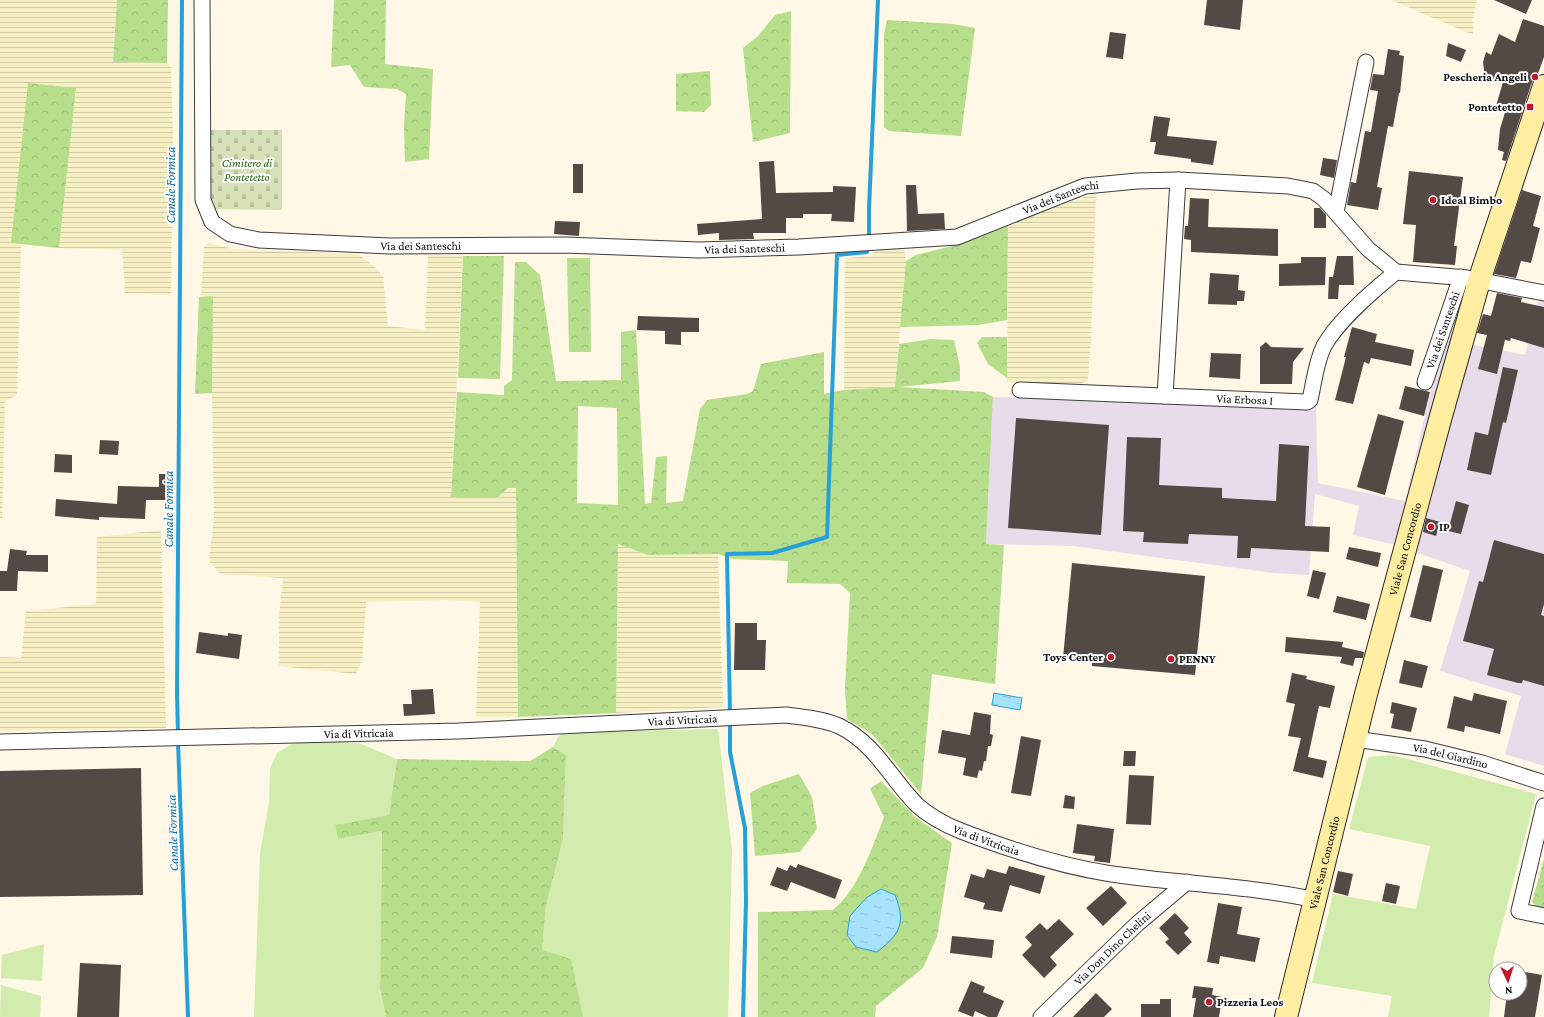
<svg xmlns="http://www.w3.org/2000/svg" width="1544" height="1017" viewBox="0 0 1544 1017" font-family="'Crimson Pro',serif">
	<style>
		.industrial { fill: #e8dcea }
		.farmland { fill: url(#farmland-rules) }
		.grass { fill: #d2ecad }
		.forest { fill: url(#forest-crowns); fill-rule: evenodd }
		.cemetery { fill: url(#cemetery-stones) }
		.water { fill: url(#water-ripples); stroke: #279fd8 }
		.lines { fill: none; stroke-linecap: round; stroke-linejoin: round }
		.stream { stroke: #279fd8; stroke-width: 4 }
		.building { fill: #534a45 }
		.minor-casing { stroke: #3d3d3d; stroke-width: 17 }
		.secondary-casing { stroke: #2c2c2c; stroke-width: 24 }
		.minor { stroke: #fff; stroke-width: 15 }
		.secondary { stroke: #ffeea1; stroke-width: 22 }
		.poi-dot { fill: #c4182d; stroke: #fff; stroke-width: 1.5 }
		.labels { text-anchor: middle; stroke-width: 4; stroke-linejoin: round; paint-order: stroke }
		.poi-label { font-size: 12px; font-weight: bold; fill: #0a0a0a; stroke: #fff; text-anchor: start }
		.park-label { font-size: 12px; font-style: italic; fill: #2c6516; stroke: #fff }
		.street-label { font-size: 12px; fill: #0a0a0a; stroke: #fff }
		.water-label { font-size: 13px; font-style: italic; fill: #0b6ca4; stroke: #fff }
	</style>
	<defs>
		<pattern id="farmland-rules" width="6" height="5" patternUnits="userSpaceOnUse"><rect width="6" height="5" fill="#f7efc4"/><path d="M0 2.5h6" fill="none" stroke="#d2cca7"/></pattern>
		<pattern id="forest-crowns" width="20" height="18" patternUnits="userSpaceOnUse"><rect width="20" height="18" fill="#b7de8b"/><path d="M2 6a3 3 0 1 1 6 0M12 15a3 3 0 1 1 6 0" fill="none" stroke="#9cbd77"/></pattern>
		<pattern id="cemetery-stones" width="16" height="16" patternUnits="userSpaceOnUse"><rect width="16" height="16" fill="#d7e1b7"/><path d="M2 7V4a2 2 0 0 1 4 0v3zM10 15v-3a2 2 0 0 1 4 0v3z" fill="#b7c09c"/></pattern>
		<pattern id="water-ripples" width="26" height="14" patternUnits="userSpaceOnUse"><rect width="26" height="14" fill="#a6e2fb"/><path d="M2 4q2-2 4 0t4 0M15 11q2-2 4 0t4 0" fill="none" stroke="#8ec1d6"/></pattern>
	</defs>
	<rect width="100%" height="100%" fill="#fff8e6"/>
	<!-- industrial -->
	<path class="industrial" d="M1539,299L1544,300V766L1505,754L1521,696L1440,671L1470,571L1392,544L1353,535L1359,506L1315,494L1309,575L1274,573L1072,546L986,544L993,397L1316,407L1318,483L1405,501L1443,339L1525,355Z"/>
	<!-- farmland -->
	<path class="farmland" d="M0,0H117L113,62L167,63L171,67L173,137L171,295L125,293L122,250L59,248L76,88L11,243L21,244L17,395L5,401L2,518H0Z
		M1391,0H1477L1473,19V35Z
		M1096,193L1091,338L1088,380L1081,384L1007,382L1008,224Z
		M208,243L233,249L358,254L375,267L383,276L388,326L425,330L428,255L463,256L451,497L516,488L518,717H476L480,602L447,600L366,602L362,660L356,674L279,666V616L283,578L220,574L209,561L214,518L212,393L213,297H201L204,247Z
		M896,249L904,250L906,261L895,387L844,390L845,258L873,256L874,250Z
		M161,530L166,728L0,731V657L21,658L26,611L96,604L97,537Z
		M618,544L648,555L718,554L723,707L616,713Z"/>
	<!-- grass -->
	<path class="grass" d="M718,729L732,851L728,1017H583L542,950L546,906L563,839L566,755L553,747L558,737L565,732Z
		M313,741L359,743L397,759L389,815L335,825L338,839L382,831L380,989L386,1017H254L260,853L269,802L270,769L277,753L292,744Z
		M1393,755L1536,794L1494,956L1489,1017H1388L1392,996L1312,983L1333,894L1416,909L1430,846L1349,829L1368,757Z
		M44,944L42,981L1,978L2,955Z
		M1,985L41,996L40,1017H0Z"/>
	<!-- forest -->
	<path class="forest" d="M117,0H168L167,63L113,62Z
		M334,0H386L385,64L433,69L429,159L405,162L404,126L406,94L397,89L364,87L350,65L331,67Z
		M791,11L790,133L753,142L743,48L758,36L775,15Z
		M887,20L953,24L975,28L961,136L889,131L884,127V34Z
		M710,71L711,105L704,112L676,111V74Z
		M28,83L76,88L59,248L11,243Z
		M1008,224L1007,320L978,325L900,327L906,261L916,255L960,244Z
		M463,256H504L500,379L458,378Z
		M567,258H590L591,352H569Z
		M515,262H526L540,275L556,381L621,380V332L636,330L645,504L651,503L656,457L667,456L666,503L683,501L700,409L707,400L747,394L753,391L761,364L824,352V394L844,390L895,387L899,344L931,339L954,340L960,367V381L899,387L984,392L993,397L986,544L1004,545L995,684L932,674L921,794L872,734L847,719L845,688L850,593L840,584L787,583L788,561L733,559L718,554L648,555L618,544L616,713L518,717L516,488H508L498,497H451L457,392L504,395V386L512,380ZM578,406L617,408L618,505L577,503Z
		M213,296L212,393L195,394L199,297Z
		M982,337H1007V378L988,364L977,343Z
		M553,747L566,755L563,839L546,906L542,950L571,959L583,1017H386L380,989L382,831L338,839L335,825L389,815L397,759L530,761Z
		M799,774L812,797L817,829L800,852L755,856L750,793L763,786Z
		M881,781L915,817L952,843L937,937L923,968L876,1006L875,1017H758V912L833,910C859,888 872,848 884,817L870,789Z
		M1544,858V912H1540L1532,902Z"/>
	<!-- cemetery -->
	<path class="cemetery" d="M211,130H282V210L211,209Z"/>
	<!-- water -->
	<path class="water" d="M994,693L1022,698L1020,710L992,705Z
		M881,889L895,895C906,923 901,933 877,952L856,947L847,935L850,916L866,898Z"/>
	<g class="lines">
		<!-- stream -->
		<path class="stream" d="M869,236V209L878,0
			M730,714L727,554L772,553L827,537L837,255L867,252
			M730,721V752L745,828L746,901L743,1017
			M178,735L177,692L182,0
			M178,742L188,1017"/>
	</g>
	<!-- building -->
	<path class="building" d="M1207,0H1243L1240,30L1204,25Z
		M1494,0H1532L1526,14Z
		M1523,19L1544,26V57L1539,71L1532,82L1506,161L1502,160L1504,152L1498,150L1500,129L1506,109L1496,106L1503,82L1485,77L1483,62L1486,52L1491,55L1499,34L1515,42Z
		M1110,32L1126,34L1123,59L1106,57Z
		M1448,43L1466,50L1461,62L1446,56Z
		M1388,49L1400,51L1399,55L1404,56L1400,93H1399L1393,127L1388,126L1377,187L1382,188L1378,210L1347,205L1351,182L1356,183L1365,131L1371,132L1378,91L1370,90L1373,74L1384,75Z
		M1154,116L1170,118L1167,136L1217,141L1213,165L1191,162V159L1154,154L1156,142H1150Z
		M1323,158L1337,160L1334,178L1320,175Z
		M774,161L776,193L833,192V186L856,187L854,222L831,221L832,214H803V218H786V233H753L754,239L719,240V233L698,235L697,224L762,219L759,162Z
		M573,164H583V193H573Z
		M1409,171L1463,177L1454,246H1457L1455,265L1413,262L1416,225L1403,224Z
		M906,185H916L918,214L944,213L945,229L907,231Z
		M1522,190L1541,196L1533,226L1540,228L1531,263L1521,261L1516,278L1494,274Z
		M1190,198L1209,199L1208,227L1278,229V256L1191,252V240L1184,239L1185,226H1188Z
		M1314,208H1320L1326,215V228H1314Z
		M555,221L580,222L579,236L554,234Z
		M1337,256H1353L1354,285H1339L1338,299H1328L1329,277H1333Z
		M1301,257H1326L1325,285L1279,286V264L1301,263Z
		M1210,273L1239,275L1238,290L1245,291L1244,301H1237V305L1208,304Z
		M1497,293L1522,298L1521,302L1544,307V348L1511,338L1510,341L1505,340L1497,374L1478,369L1487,335L1477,333L1483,314L1491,316Z
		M638,316L699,318V332H681V345L665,344V331L637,330Z
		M1352,327L1377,334L1375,342L1414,350L1411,366L1371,358L1369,364L1364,362L1353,404L1335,400L1346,357H1344Z
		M1266,342L1271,347L1304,348L1293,362L1292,384H1260V347Z
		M1211,353L1241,354L1240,379L1209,377Z
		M1503,367L1518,370L1506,423L1503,422L1491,475L1467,470L1475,432L1488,435Z
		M1405,386L1430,392L1424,416L1399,409Z
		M1378,414L1404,421L1385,495L1357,487Z
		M1016,418L1109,425L1101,535L1008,528Z
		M1127,437L1161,438L1159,485L1222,488V498L1276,501L1279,444L1309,446L1305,526L1330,527L1329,552L1251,548L1250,558H1237L1238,536L1189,534L1188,544L1143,542L1144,532L1123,531Z
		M100,440L119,441L118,455L99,454Z
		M55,454L72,455V473L54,472Z
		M159,474H171L170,500H146L145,519L99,517V520L55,516L56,499L117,504L118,486L159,487Z
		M1456,501L1469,505L1461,534L1448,531Z
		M1426,518L1440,522L1436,536L1423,532Z
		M1494,540L1544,554V604L1541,615L1544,616V686L1523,680L1522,683H1518L1487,675L1494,649L1463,641L1479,581L1483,582Z
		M1349,547L1381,553L1378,567L1346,559Z
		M10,549L27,551L26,555H48V572L18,571L17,591H0V571H7Z
		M1072,563L1205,576L1195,675L1092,666V660L1063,658Z
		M1423,565L1443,570L1431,622L1410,617Z
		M1313,570L1326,573L1319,599L1307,596Z
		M1337,596L1370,604L1366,620L1333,612Z
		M735,623H757V640H766L765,670H734Z
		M199,632L228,636V633L242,635L239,659L196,653Z
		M1286,637L1343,642L1342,647L1364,652L1363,658H1355L1353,666L1340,663L1342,657L1285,652Z
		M1404,660L1428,666L1422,688L1399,683Z
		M1292,673L1307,676L1306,679L1335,686L1330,708L1319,706L1308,757L1327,761L1323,778L1293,771L1301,738L1288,736L1295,704L1286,702Z
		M433,689L435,714L404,716L403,704H412L411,690Z
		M1474,693L1507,701L1500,734L1465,726L1464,732L1447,728L1454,696L1472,701Z
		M1392,702L1417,708L1411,732L1391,728L1394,714L1390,713Z
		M974,712L991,715L990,734L993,735L991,746H988L986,761H984L982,771L979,770L977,778L963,775L966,758L938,753L942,730L970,735Z
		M1021,736L1041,740L1031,796L1011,793Z
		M1124,751H1136L1135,766H1123Z
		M141,768L143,895L0,897V771Z
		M1129,775L1154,776L1151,825L1126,824Z
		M1065,795L1075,797L1074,809L1063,808Z
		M1077,824L1114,829L1110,863L1094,861L1095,856L1073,853Z
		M798,864L842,880L835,899L791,882L787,891L770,885L777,867L787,871L790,865L796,868Z
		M1009,866L1045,876L1040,894L1010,885L1002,912L983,909L985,903L964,897L971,874L984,878L987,869L1006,874Z
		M1338,871L1353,874L1348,896L1333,892Z
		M1386,883L1400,886L1396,904L1382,901Z
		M1111,886L1127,903L1103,926L1086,908Z
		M1218,903L1242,907L1237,934L1260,938L1255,962L1220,956L1219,964L1207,962Z
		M1175,913L1189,928L1184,933L1192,942L1178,955L1165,942L1169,939L1159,928Z
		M1059,919L1074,934L1050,957L1057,965L1044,978L1022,955L1032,945L1025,937L1040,923L1047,930Z
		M952,936L994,940L992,958L950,953Z
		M80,963L121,965L119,1017H77Z
		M1520,971L1542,975L1535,1017H1504L1507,993H1520Z
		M971,981L985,987L983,992L1004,1001L997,1017H988L975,1011L973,1017L958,1011Z
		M1194,986L1213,988L1212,995L1222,997L1219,1017H1193L1196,998H1192Z
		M1096,993L1112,1009L1104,1017H1073Z
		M1160,999H1171V1017H1141V1004H1160Z"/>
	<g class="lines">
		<defs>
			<g id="minor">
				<path id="s1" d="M202,0L203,200L212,222L230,234L259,240L390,246L565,245L699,250L799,247L957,237L1085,186L1137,181L1178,180L1288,186L1313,191L1324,199L1368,249L1396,272L1467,278L1544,293"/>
				<path d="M1336,212L1366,62"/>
				<path id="s2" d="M1425,382L1461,277"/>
				<path id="s3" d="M1020,390L1307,402L1310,400C1314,382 1316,362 1324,346C1337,322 1375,289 1396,272"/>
				<path d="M1165,396L1178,180"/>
				<path id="s4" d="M1355,739L1425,749L1482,763L1544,783"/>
				<path id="s5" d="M0,742L459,731L786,715C803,717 824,719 839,726C875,743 891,779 917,805C929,816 946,825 961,831C1008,849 1056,865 1106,873C1175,884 1247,885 1316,900"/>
				<path d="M1544,806L1519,911L1544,916"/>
				<path id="s6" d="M1041,1017L1137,924L1187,882"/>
			</g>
			<g id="secondary">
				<path id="s7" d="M1286,1017L1366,694L1441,416L1479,281L1544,86"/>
			</g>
		</defs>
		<!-- minor casing -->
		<use href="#minor" class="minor-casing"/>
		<!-- secondary casing -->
		<use href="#secondary" class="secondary-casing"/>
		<!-- minor -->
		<use href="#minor" class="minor"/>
		<!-- secondary -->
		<use href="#secondary" class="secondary"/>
	</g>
	<!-- markers -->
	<g class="poi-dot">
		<circle cx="1535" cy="77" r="4"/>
		<rect x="1526" y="103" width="8" height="8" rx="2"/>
		<circle cx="1433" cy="200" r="4"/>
		<circle cx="1431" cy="527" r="4"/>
		<circle cx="1111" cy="657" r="4"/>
		<circle cx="1171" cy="659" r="4"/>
		<circle cx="1209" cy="1002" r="4"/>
	</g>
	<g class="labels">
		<!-- poi labels -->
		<g class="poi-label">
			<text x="1527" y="81" text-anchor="end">Pescheria Angeli</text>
			<text x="1522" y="111" text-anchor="end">Pontetetto</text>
			<text x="1441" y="204">Ideal Bimbo</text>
			<text x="1439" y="531">IP</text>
			<text x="1103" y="661" text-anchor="end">Toys Center</text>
			<text x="1179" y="663">PENNY</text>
			<text x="1217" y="1006">Pizzeria Leos</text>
		</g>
		<!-- park labels -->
		<g class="park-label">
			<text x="247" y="167">Cimitero di<tspan x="247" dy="14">Pontetetto</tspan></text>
		</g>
		<!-- street labels -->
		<g class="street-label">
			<text dy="4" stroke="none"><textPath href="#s1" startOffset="1085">Via dei Santeschi</textPath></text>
			<text dy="4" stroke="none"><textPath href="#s1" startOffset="437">Via dei Santeschi</textPath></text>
			<text dy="4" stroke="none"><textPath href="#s1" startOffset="761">Via dei Santeschi</textPath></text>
			<text dy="4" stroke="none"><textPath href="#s2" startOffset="55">Via dei Santeschi</textPath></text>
			<text dy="4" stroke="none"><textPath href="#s3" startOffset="225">Via Erbosa I</textPath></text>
			<text dy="4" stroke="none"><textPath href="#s7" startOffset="483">Viale San Concordio</textPath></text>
			<text dy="4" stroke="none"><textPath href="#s5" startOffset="683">Via di Vitricaia</textPath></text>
			<text dy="4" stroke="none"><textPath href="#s5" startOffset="359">Via di Vitricaia</textPath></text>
			<text dy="4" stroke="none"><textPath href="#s4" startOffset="97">Via del Giardino</textPath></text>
			<text dy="4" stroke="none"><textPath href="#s5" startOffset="1031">Via di Vitricaia</textPath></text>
			<text dy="4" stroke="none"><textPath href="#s7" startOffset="159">Viale San Concordio</textPath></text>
			<text dy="4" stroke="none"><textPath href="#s6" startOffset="99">Via Don Dino Chelini</textPath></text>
		</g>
		<!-- water labels -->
		<g class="water-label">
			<text transform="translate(170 185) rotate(-90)" y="5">Canale Formica</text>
			<text transform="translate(168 509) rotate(-90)" y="5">Canale Formica</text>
			<text transform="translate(172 833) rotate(-92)" y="5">Canale Formica</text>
		</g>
	</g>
	<!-- north arrow -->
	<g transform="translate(1508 981) rotate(176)"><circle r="19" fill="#ffffff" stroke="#9d9d9d"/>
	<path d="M0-3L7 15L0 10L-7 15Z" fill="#c4182d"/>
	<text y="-6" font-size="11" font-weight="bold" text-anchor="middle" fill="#0a0a0a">N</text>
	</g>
</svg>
